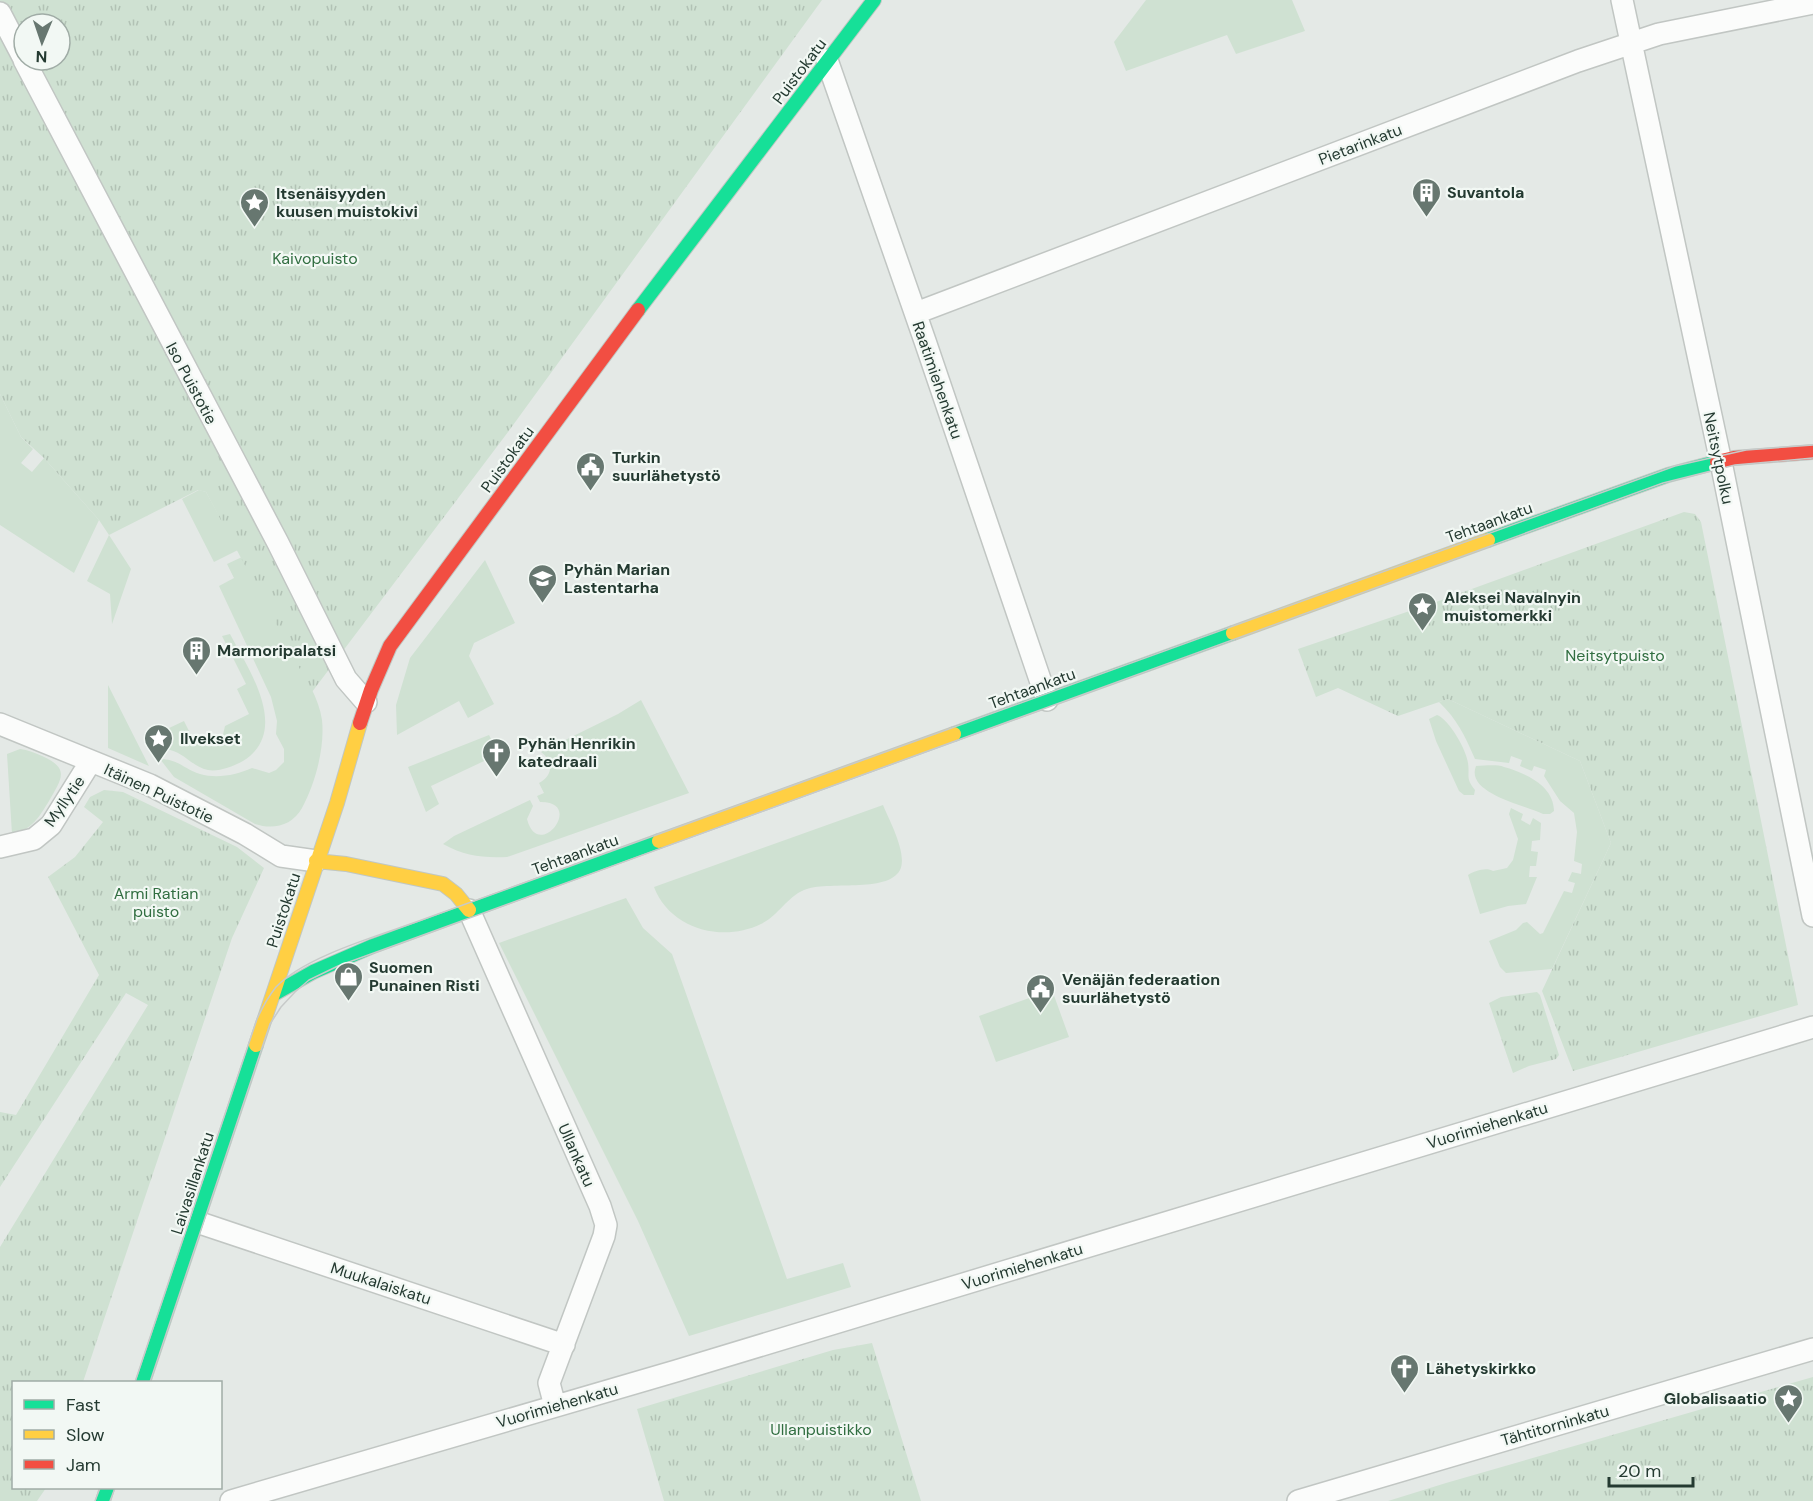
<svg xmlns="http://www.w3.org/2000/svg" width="1813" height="1501" viewBox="0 0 1813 1501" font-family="'DM Sans',sans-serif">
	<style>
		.grass { fill: #cfe1d2 }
		.park { fill: url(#park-tufts); fill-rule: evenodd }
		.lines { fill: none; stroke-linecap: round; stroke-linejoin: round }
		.street-casing { stroke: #c1c6c3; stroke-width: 24 }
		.fast-casing { stroke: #c0c7c3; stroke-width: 16 }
		.slow-casing { stroke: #c0c7c3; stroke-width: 16 }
		.jam-casing { stroke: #c0c7c3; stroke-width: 16 }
		.street { stroke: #fbfcfb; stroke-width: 21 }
		.fast { stroke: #16e098; stroke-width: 14 }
		.slow { stroke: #ffcf43; stroke-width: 14 }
		.jam { stroke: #f24e42; stroke-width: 14 }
		.tram { stroke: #c7cac9; stroke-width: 1.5 }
		.labels { text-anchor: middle; stroke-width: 4.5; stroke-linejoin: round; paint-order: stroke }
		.street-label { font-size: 16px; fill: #243a31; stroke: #f2f8f4 }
		.poi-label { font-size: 16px; font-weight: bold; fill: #243a31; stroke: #f2f8f4; text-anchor: start }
		.park-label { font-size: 16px; fill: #316e41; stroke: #f2f8f4 }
	</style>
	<defs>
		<pattern id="park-tufts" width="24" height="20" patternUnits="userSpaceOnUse" patternTransform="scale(1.5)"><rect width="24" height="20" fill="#cfe1d2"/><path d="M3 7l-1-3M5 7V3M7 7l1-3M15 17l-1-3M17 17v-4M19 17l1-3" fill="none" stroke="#b2c2b5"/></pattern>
	</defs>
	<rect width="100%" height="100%" fill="#e4e9e6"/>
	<!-- grass -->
	<path class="grass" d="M1146,0H1292L1305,31L1236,54L1227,35L1126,71L1114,42Z
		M0,394L21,437L33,449L21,463L32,472L44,458L99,520L74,573L0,525Z
		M199,490L206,492L238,550L214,562L182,499Z
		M109,535L131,569L112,624L110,594L87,581Z
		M242,557C259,591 277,624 295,658C305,677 319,698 322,720C325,748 315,784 302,808C292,826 273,830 255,824L174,777L160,759C178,759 184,769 200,774C217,779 236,775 252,768L269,773L276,770L284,762V749L276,734L277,721L271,697L219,586L234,578L227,564Z
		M485,560L515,623L474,643L469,656L494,704L468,718L459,701L397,735L396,705L410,658Z
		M230,634C249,670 291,731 243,761C234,766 219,772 208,770C188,766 180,744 158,751L150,737L184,721L194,741L207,746L222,739L225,726L249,714L237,689L246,684L222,636Z
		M108,685L149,766L108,748Z
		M1448,699L1580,761L1611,843L1552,969L1506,973L1500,967L1489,941L1516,930L1523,923L1527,922L1540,934L1543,933L1564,891L1572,893L1575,883L1568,881L1572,872L1581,874L1582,864L1574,861L1577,832L1574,813L1560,801L1544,776L1546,770L1534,766L1532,771L1520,766L1522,760L1511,756L1509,763L1475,759C1465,736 1457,719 1439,702Z
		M641,700L689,793L507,857C482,858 465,856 443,844L454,836L530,800L533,806L527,819C538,863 586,801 540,802L537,796L544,793L539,783C553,776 554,761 541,752L618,714Z
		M1437,715C1449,719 1467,751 1468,763C1470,776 1465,778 1475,790L1474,795H1464L1459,791L1436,741L1429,719Z
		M489,735L499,754L431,786L439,804L426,812L408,767Z
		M20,749C28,750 35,753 42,756C71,769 61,779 49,801C39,817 32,830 12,834L7,754Z
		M1476,766C1485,766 1496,764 1504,767C1526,773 1554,786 1554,811L1550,814H1543C1524,805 1465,793 1476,766Z
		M883,805C889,820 908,854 900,870C887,894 827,880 804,890C787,897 778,916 761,924C722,943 670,929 654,887Z
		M1511,808L1523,814L1521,820L1530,825L1533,818L1541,823L1540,840L1532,841L1531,851L1538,852L1536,866H1530L1529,877H1537L1526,904L1508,906L1480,914L1468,875C1475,871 1486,867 1493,871L1507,868L1513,860L1518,839L1509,814Z
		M626,898L643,928L672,954L787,1279L843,1263L851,1287L689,1336L638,1221L499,943Z
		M1052,990L1069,1037L996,1062L979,1016Z"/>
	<!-- park -->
	<path class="park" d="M0,0H822L508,432L312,692L206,492L198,490L109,535L99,520L44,458L21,437L0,394ZM24,24H60V60H24Z
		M1684,512L1695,514L1701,522L1798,1005L1573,1071L1542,991L1611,843L1580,761L1448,699L1398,716L1338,688L1316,697L1298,649L1436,602Z
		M104,790L123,792L237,847L264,868L232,938L83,1382H14V1488H46L37,1501H0V1247L148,1005L126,993L0,1187V1112L16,1115L99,975L48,877L75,857L103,822L84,807L90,797Z
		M1537,992L1540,995L1559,1055L1556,1059L1529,1066L1513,1073L1489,1003L1501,997Z
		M872,1343L921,1501H664L637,1409L833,1350Z
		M1813,1377V1501H1388L1446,1483Z"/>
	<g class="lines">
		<defs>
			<path id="street" d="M1622,0L1722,467L1813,916
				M0,13L24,59
				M24,60L278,543L346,679L366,702
				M827,60L925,341L1047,700
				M916,313L1578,61L1659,34L1813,3
				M0,724L150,785L245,834L281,856L316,861
				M0,847L34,839L51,825L91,761
				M469,910L600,1206L606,1225L604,1236L549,1383L555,1406
				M197,1222L564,1345
				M231,1501L676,1371L1813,1027
				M1298,1501L1813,1349"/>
			<path id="fast" d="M638,310L874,0
				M1488,540L1668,475L1717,462
				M954,734L1233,633
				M274,994L313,972L373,946L659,841
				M143,1382L256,1045
				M103,1501L107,1488"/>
			<path id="slow" d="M1233,633L1488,540
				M659,841L954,734
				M316,861L346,864L443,884L456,894L469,910
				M256,1045L337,803L360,723"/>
			<path id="jam" d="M1717,462L1734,458L1813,452
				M360,723L371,690L390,646L638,310"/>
		</defs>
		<!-- street casing -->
		<use href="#street" class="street-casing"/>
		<!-- fast casing -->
		<use href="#fast" class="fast-casing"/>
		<!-- slow casing -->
		<use href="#slow" class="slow-casing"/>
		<!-- jam casing -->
		<use href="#jam" class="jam-casing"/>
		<!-- street -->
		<use href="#street" class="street"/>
		<!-- fast -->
		<use href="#fast" class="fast"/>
		<!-- slow -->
		<use href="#slow" class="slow"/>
		<!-- jam -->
		<use href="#jam" class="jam"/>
		<!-- tram -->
		<path class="tram" d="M135,1382L257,1019C262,1008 268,997 276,987C306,955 385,934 427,918L1675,466L1746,450L1813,445
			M150,1382L270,1024L281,1007L295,992L309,980L338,966L1663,483L1735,465L1813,458
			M95,1501L100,1488
			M110,1501L115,1488"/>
	</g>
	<!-- icons -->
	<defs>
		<symbol id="building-pin" viewBox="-11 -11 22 30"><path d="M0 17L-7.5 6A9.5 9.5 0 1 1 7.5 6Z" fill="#677770" stroke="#f2f8f4"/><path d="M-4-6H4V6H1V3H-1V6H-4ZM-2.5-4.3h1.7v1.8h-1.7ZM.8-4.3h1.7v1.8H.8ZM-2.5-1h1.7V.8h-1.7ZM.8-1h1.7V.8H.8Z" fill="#fff"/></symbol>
		<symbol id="sight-pin" viewBox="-11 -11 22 30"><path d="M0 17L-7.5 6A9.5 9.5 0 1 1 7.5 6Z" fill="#677770" stroke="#f2f8f4"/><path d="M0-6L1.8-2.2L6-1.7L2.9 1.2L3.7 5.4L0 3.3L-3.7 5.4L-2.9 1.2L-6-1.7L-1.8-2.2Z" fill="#fff"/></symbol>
		<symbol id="civic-pin" viewBox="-11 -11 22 30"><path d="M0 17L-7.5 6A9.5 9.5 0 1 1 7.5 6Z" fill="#677770" stroke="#f2f8f4"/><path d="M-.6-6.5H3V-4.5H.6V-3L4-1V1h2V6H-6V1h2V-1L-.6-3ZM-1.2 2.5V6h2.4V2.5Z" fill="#fff"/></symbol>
		<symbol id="school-pin" viewBox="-11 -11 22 30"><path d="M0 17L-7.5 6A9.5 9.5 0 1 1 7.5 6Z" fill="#677770" stroke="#f2f8f4"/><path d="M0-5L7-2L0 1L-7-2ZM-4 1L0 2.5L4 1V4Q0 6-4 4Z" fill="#fff"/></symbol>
		<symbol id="church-pin" viewBox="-11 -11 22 30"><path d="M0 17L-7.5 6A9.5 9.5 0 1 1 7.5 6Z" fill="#677770" stroke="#f2f8f4"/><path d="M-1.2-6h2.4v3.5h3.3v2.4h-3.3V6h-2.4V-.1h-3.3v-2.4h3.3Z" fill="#fff"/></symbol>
		<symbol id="shop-pin" viewBox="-11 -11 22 30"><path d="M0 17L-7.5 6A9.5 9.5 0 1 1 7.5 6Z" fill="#677770" stroke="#f2f8f4"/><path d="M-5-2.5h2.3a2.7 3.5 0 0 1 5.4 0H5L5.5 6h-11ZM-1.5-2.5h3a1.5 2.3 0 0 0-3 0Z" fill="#fff"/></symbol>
	</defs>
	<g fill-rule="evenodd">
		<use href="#building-pin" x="1410" y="176" width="33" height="45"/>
		<use href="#sight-pin" x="238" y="186" width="33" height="45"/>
		<use href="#civic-pin" x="574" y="450" width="33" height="45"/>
		<use href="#school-pin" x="526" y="562" width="33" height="45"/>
		<use href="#sight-pin" x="1406" y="590" width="33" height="45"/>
		<use href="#building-pin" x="180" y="634" width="33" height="45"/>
		<use href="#sight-pin" x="142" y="722" width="33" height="45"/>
		<use href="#church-pin" x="480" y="736" width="33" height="45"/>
		<use href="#shop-pin" x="332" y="960" width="33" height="45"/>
		<use href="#civic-pin" x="1024" y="972" width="33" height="45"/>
		<use href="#church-pin" x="1388" y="1352" width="33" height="45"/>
		<use href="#sight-pin" x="1772" y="1382" width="33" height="45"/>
	</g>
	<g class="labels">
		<!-- street labels -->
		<g class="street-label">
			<text transform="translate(799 71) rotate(-53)" y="6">Puistokatu</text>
			<text transform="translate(1360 144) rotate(-21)" y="6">Pietarinkatu</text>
			<text transform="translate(938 380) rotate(71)" y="6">Raatimiehenkatu</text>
			<text transform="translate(192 383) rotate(62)" y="6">Iso Puistotie</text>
			<text transform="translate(1719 458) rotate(78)" y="6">Neitsytpolku</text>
			<text transform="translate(507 459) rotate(-54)" y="6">Puistokatu</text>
			<text transform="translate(1489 522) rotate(-20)" y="6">Tehtaankatu</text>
			<text transform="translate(1032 688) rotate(-20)" y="6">Tehtaankatu</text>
			<text transform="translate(159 793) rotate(25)" y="6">Itäinen Puistotie</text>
			<text transform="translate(64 801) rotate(-55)" y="6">Myllytie</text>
			<text transform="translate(575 854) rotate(-20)" y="6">Tehtaankatu</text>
			<text transform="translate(283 910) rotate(-72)" y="6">Puistokatu</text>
			<text transform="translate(1487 1125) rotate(-17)" y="6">Vuorimiehenkatu</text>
			<text transform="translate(577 1155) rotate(66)" y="6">Ullankatu</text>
			<text transform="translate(192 1183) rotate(-72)" y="6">Laivasillankatu</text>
			<text transform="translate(1022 1266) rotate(-17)" y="6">Vuorimiehenkatu</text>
			<text transform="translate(381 1283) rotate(18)" y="6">Muukalaiskatu</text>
			<text transform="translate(557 1405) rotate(-16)" y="6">Vuorimiehenkatu</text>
			<text transform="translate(1555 1425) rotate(-16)" y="6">Tähtitorninkatu</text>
		</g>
		<!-- poi labels -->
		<g class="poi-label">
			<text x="1447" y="198">Suvantola</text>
			<text x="276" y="199">Itsenäisyyden<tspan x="276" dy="18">kuusen muistokivi</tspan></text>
			<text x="612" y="463">Turkin<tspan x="612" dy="18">suurlähetystö</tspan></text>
			<text x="564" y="575">Pyhän Marian<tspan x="564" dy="18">Lastentarha</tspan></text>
			<text x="1444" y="603">Aleksei Navalnyin<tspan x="1444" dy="18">muistomerkki</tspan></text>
			<text x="217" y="656">Marmoripalatsi</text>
			<text x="180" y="744">Ilvekset</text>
			<text x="518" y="749">Pyhän Henrikin<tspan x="518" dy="18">katedraali</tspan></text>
			<text x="369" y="973">Suomen<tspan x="369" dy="18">Punainen Risti</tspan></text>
			<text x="1062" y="985">Venäjän federaation<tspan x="1062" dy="18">suurlähetystö</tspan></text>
			<text x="1426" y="1374">Lähetyskirkko</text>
			<text x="1767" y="1404" text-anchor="end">Globalisaatio</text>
		</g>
		<!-- park labels -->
		<g class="park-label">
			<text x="315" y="264">Kaivopuisto</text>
			<text x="1615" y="661">Neitsytpuisto</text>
			<text x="156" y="899">Armi Ratian<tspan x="156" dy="18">puisto</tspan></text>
			<text x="821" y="1435">Ullanpuistikko</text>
		</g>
	</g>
	<!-- legend -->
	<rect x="12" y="1381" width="210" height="108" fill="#f2f8f4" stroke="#a0aca6" stroke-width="1.5"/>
	<rect x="24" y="1400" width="30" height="9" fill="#16e098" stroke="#a0aca6" stroke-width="1.5"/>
	<text x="66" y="1411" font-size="18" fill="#243a31">Fast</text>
	<rect x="24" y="1430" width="30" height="9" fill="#ffcf43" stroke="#a0aca6" stroke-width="1.5"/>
	<text x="66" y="1441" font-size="18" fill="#243a31">Slow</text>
	<rect x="24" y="1460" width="30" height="9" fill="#f24e42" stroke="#a0aca6" stroke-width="1.5"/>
	<text x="66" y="1471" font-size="18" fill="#243a31">Jam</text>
	<!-- north arrow -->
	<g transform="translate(42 42) rotate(182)"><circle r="28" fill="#f2f8f4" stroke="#a0aca6" stroke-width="1.5"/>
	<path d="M0-4.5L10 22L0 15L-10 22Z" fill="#677770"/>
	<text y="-9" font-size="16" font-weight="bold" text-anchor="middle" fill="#243a31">N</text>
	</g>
	<!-- scale -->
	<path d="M1609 1477v9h84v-9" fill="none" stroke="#243a31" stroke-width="3"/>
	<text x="1618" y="1477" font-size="18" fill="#243a31" stroke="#f2f8f4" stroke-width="4.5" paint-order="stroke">20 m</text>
</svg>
